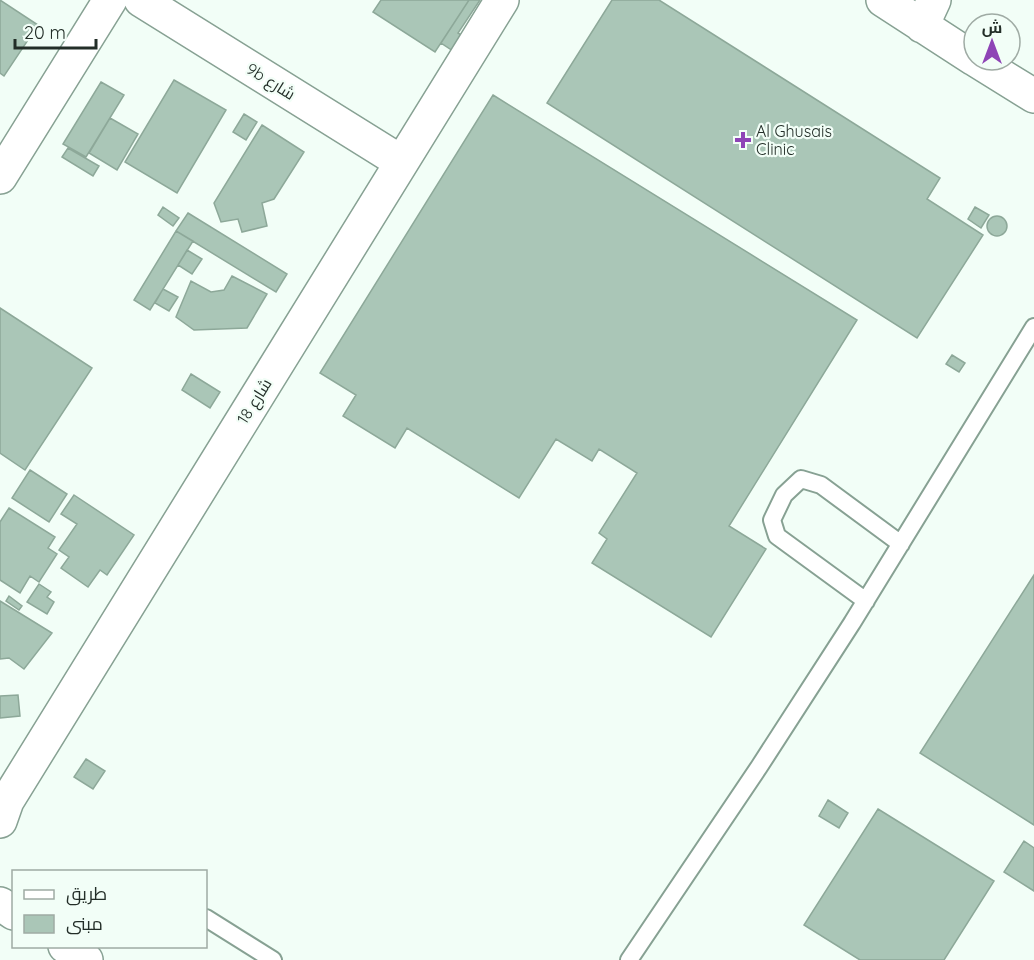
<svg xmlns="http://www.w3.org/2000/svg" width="1034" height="960" viewBox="0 0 1034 960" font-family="Quicksand,Cairo,sans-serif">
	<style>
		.building { fill: #aac6b7; stroke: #8da899; stroke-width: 1.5 }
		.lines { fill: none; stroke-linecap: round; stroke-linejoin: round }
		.lane-casing { stroke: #87a193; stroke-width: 20 }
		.street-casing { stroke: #87a193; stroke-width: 36 }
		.lane { stroke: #fff; stroke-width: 16 }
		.street { stroke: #fff; stroke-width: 33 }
		.poi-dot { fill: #8e44b6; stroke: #f2fef7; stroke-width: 2 }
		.labels { text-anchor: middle; stroke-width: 4.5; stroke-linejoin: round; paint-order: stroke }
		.street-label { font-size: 16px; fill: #232e28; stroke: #f2fef7 }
		.poi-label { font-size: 16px; fill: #232e28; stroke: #f2fef7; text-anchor: start }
	</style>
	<rect width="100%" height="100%" fill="#f2fef7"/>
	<!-- building -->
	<path class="building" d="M0,0L38,25L4,76L0,73Z
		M381,0H469L435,52L373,12Z
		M469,0H480L458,33L466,38L456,53L441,43Z
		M612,0H659L940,178L927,199L983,235L917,338L547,103Z
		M174,80L226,110L177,193L125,162Z
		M101,82L124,95L86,157L63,144Z
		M493,95L857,320L729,526L766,549L711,637L592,563L607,539L599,533L637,473L599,449L592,461L556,439L519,498L407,428L395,448L343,416L356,395L320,373Z
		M244,114L257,122L246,140L233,132Z
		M110,118L138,134L117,170L89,153Z
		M262,125L304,152L274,199L262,203L267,226L242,232L238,219L221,222L214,203Z
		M68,148L99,166L93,176L62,157Z
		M163,207L179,218L173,226L158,215Z
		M975,207L989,215L981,228L968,219Z
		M188,213L287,274L276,292L176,231Z
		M987 226a10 10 0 1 1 20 0a10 10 0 1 1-20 0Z
		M176,231L193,241L150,310L134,300Z
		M187,250L202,259L192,274L178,265Z
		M232,276L267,294L247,328L194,330L176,317L191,281L211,292L224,290Z
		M163,289L178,297L169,311L155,303Z
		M0,308L92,368L25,470L0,453Z
		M952,355L965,363L959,372L946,364Z
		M191,374L220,392L210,408L182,390Z
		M30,470L67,494L49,522L12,498Z
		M74,495L134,535L107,575L100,570L88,587L61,568L69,557L59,550L77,524L61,514Z
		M9,508L55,537L48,548L57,554L39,582L30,576L20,593L0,580V522Z
		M1034,575V825L920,753Z
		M39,584L51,592L47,597L54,602L47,614L27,602Z
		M9,596L22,606L19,610L6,601Z
		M0,601L52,633L24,669L9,658L0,659Z
		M18,695L20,716L0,718V696Z
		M86,759L105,771L93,789L74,777Z
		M828,800L848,813L839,828L819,816Z
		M878,809L994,881L944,960H860L804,925Z
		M1024,841L1034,848V891L1004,872Z"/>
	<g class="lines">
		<defs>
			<path id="lane" d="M866,601L777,536L772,520L784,495L801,479L821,485L901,544
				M206,918L273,960
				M629,960L759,767L852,623L1034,327"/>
			<path id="street" d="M141,0L401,162
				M883,0L974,59
				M922,26L934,0
				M976,60L1034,96
				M0,177L110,0
				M0,821L7,801L502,0
				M0,904L14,913
				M65,946L86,960"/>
		</defs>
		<!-- lane casing -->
		<use href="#lane" class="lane-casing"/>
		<!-- street casing -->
		<use href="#street" class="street-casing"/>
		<!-- lane -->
		<use href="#lane" class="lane"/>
		<!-- street -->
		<use href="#street" class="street"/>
	</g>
	<!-- markers -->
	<path class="poi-dot" d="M740 131h6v6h6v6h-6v6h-6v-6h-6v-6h6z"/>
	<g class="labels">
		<!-- street labels -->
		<g class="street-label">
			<text transform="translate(271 81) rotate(32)" y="6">9b شارع</text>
			<text transform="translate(254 401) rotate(-58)" y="6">شارع 18</text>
		</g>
		<!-- poi labels -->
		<g class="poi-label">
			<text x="756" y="137">Al Ghusais<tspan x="756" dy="18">Clinic</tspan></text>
		</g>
	</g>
	<!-- legend -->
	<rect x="12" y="870" width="195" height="78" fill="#f2fef7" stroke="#9faba4" stroke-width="1.5"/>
	<rect x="24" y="890" width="30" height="9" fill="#ffffff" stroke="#9faba4" stroke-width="1.5"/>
	<text x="66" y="900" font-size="18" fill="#232e28">طريق</text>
	<rect x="24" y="915" width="30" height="18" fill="#aac6b7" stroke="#9faba4" stroke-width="1.5"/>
	<text x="66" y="930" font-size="18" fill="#232e28">مبنى</text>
	<!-- north arrow -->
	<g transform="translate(992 42)"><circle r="28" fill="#f2fef7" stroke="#9faba4" stroke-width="1.5"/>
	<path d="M0-4.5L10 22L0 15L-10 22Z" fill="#8e44b6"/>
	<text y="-9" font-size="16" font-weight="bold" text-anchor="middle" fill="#232e28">ش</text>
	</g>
	<!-- scale -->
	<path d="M15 39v9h81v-9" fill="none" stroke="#232e28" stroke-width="3"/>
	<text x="24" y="39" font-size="18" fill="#232e28" stroke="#f2fef7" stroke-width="4.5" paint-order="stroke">20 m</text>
</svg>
